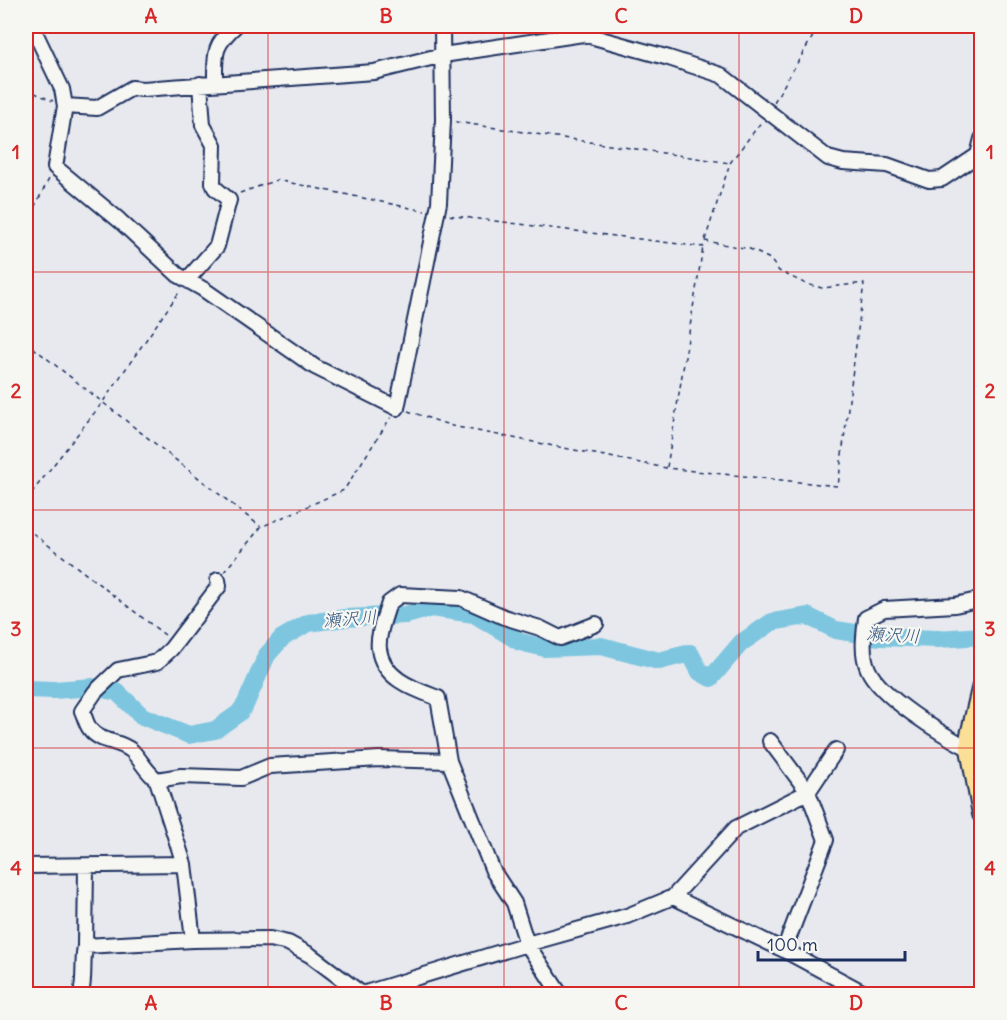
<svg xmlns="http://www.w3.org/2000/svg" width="1007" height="1020" viewBox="0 0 1007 1020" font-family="Delius,'Klee One',sans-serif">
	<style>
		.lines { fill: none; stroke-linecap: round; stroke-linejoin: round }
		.river { stroke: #7ec6df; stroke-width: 18 }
		.minor-casing { stroke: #1b2f5e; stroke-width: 18 }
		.major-casing { stroke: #1b2f5e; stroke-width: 22 }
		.path { stroke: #1b2f5e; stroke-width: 1.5; stroke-dasharray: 4.5 4.5; stroke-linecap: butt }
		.minor { stroke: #f6f6f2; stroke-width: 14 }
		.major { stroke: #fbdf96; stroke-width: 18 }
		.grid { fill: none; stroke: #d62828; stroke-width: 1.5; stroke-opacity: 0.55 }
		.labels { text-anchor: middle; stroke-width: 4.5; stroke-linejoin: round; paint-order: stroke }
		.water-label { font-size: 18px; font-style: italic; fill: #34557e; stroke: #f6f6f2 }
		.neatline { fill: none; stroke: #d62828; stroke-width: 2 }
		.grid-label { font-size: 20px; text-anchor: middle; font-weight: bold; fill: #d62828 }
	</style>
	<rect width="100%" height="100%" fill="#e8e9ef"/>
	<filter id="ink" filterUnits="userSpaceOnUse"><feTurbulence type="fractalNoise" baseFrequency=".0167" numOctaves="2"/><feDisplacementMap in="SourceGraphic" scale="12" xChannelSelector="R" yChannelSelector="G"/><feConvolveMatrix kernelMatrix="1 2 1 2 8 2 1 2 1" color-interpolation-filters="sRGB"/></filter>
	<g filter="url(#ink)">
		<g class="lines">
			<!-- river -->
			<path class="river" d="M26,689L54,690L93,687L117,692L142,716L189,735L215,730L239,713L245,705L267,655L282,638L308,623L345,618L406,615L431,608L474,614L520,642L545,648L601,646L659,661L690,653L700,672L711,678L741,643L772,622L807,616L836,630L880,637L938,639L982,636"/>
			<defs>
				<path id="minor" d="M32,26L62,89L65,106L55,167L119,220L178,275L203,289L315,367L397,408L439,203L443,120L442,26
					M215,82C215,54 213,46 235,26
					M65,106L97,108L132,88L143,89L374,72L443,55L583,34L669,58L721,75L828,158L843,162L887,165L929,180L942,179L978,155L982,139
					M187,280L217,246L229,200L215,188L213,183L214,145L203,125L200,84
					M770,741L808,792L826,840L784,950
					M970,749C943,735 880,697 868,669C861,653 864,635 866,618L884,609L955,605L982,599
					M449,761L438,698C414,689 383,679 379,649C377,635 385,616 389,603L400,595L461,598L504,617L540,628L560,638L596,624
					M157,780C146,772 141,760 132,751C119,740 100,743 90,729C86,724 85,717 82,711L95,692L118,670L157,662L171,649L219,586L218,580
					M26,866L184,864
					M673,897L784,950L866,994
					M193,940L184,864L157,780L181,776L241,778L270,766L379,759L449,761L493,871L514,903L527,944L560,994
					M85,946L193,940L270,939L288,943L310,955L362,994
					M81,994C85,978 82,962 85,946L86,866
					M362,994L527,944L627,916L673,897L736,828L808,792L836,750"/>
				<path id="major" d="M982,685L970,735V749L982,814"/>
			</defs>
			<!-- minor casing -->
			<use href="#minor" class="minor-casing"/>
			<!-- major casing -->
			<use href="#major" class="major-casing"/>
			<!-- path -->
			<path class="path" d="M26,89L53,101
				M774,102L819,26
				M456,122L730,163
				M240,193L277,180L425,211
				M26,223L49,179
				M705,240L730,163L762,121
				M26,342L261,527
				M408,411L452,426L666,468L838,486L864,283L822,288L806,284L779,271L770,259L750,249L705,241L703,247L447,215
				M667,467L703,247
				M26,500L102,403L180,291
				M26,528L165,635
				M224,572L261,527L344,490L391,417
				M982,626L979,628L982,636"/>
			<!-- minor -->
			<use href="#minor" class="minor"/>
			<!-- major -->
			<use href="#major" class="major"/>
		</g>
	</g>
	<!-- grid -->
	<path class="grid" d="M268,26V994M504,26V994M739,26V994M26,272H982M26,510H982M26,748H982"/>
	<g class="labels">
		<!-- water labels -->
		<g class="water-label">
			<text transform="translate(350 619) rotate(-4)" y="6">瀬沢川</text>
			<text transform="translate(893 635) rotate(3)" y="6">瀬沢川</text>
		</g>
	</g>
	<!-- margin -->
	<rect width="1007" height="1020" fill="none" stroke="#f6f6f2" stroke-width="66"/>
	<!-- scale -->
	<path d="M758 951v9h147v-9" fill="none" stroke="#1b2f5e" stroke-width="3"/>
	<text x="767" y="951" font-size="18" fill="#1b2f5e" stroke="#f6f6f2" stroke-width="4.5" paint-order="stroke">100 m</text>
	<rect x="33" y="33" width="941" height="954" class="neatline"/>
	<g class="grid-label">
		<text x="151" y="23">A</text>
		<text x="386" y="23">B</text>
		<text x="621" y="23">C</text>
		<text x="856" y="23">D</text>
		<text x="16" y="159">1</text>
		<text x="990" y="159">1</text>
		<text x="16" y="398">2</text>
		<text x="990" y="398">2</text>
		<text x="16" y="636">3</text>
		<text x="990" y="636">3</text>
		<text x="16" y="875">4</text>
		<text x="990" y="875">4</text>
		<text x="151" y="1010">A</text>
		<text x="386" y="1010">B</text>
		<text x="621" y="1010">C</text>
		<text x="856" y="1010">D</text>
	</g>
</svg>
